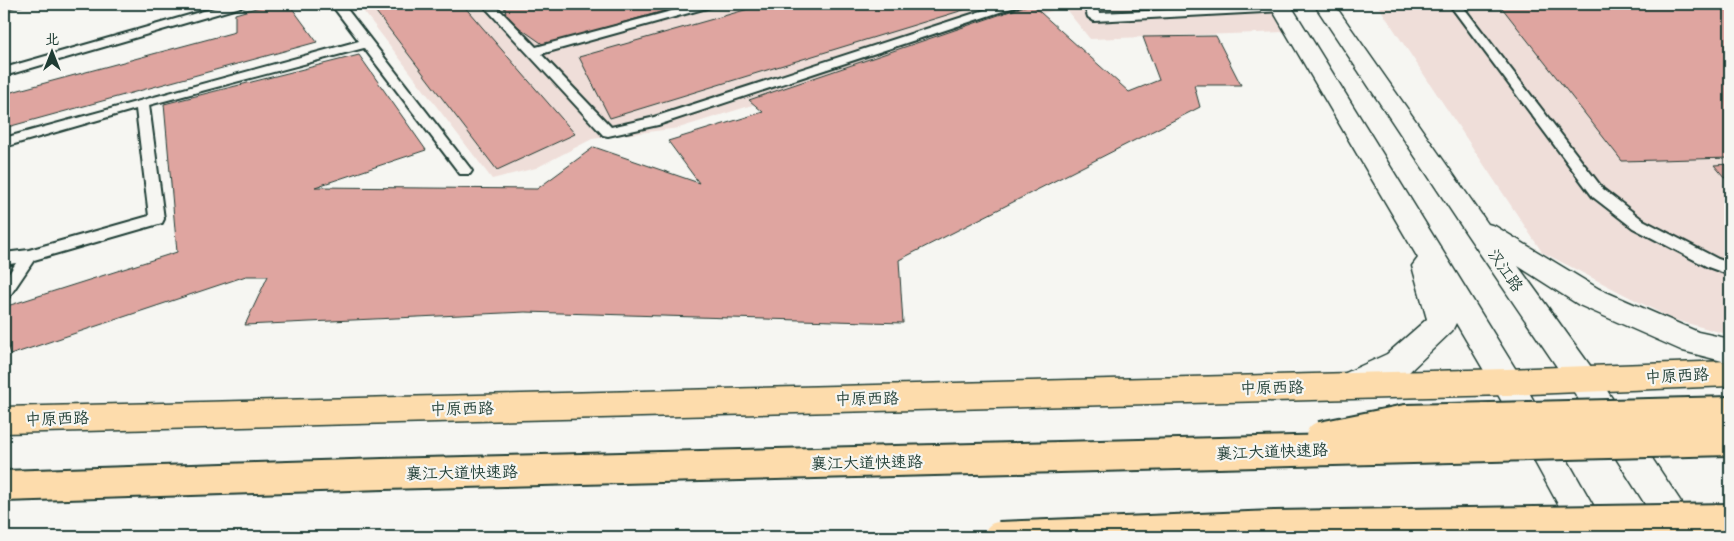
<svg xmlns="http://www.w3.org/2000/svg" width="1734" height="541" viewBox="0 0 1734 541" font-family="'Comic Neue','LXGW WenKai TC',sans-serif">
	<style>
		.built { fill: #efded9 }
		.building { fill: #dfa5a0; stroke: #1f3d34 }
		.lines { fill: none; stroke-linecap: round; stroke-linejoin: round }
		.service-casing { stroke: #1f3d34; stroke-width: 4 }
		.secondary-casing { stroke: #1f3d34; stroke-width: 3 }
		.primary-casing { stroke: #1f3d34; stroke-width: 3 }
		.service { fill: #f6f6f2; fill-rule: evenodd }
		.secondary { fill: #f6f6f2; fill-rule: evenodd }
		.primary { fill: #fddcac; fill-rule: evenodd }
		.trunk-bridge-casing { stroke: #1f3d34; stroke-width: 34; stroke-linecap: butt }
		.trunk-bridge { stroke: #fddcac; stroke-width: 30 }
		.labels { text-anchor: middle; stroke-width: 4.5; stroke-linejoin: round; paint-order: stroke }
		.street-label { font-size: 16px; fill: #1f3d34; stroke: #f6f6f2 }
	</style>
	<rect width="100%" height="100%" fill="#f6f6f2"/>
	<filter id="ink" filterUnits="userSpaceOnUse"><feTurbulence type="fractalNoise" baseFrequency=".02" numOctaves="2"/><feDisplacementMap in="SourceGraphic" scale="10" xChannelSelector="R" yChannelSelector="G"/><feConvolveMatrix kernelMatrix="1 2 1 2 8 2 1 2 1" color-interpolation-filters="sRGB"/></filter>
	<g filter="url(#ink)">
		<!-- built -->
		<path class="built" d="M358,4H1268L1284,32L1090,39L1064,7L679,128L592,139L536,168L492,179Z
			M1377,4H1730V335L1672,319L1542,252Z"/>
		<!-- building -->
		<path class="building" d="M4,4H30L4,10Z
			M270,4H289L317,42L4,128V94L235,32V14Z
			M370,4H462L575,134L497,170Z
			M504,4H688L544,45L507,19Z
			M766,4H983L610,118L579,57Z
			M1031,4L1129,92L1159,80L1143,37L1216,36L1241,85H1194L1200,107L899,260L903,323L525,312L245,325L268,276H246L10,355L4,329V307L177,252L164,104L359,55L426,150L315,187L537,189L594,147L699,183L668,141L763,112L749,100Z
			M1499,4H1730V158L1622,161Z
			M1730,164V184L1714,165Z"/>
		<g class="lines">
			<defs>
				<path id="service" d="M228,4H246L244,6L4,76V68Z
					M331,4H343L470,168L472,171L470,174H460L364,48L149,105L164,219L162,223L34,260L9,297L4,299V281L16,263L4,265V253L29,250L149,216L136,109L4,147V138L359,41Z
					M482,4H494L536,47L698,4H716L714,6L541,54L611,127L651,118L1003,4H1020L1018,6L658,125L608,136L603,135Z
					M1084,4H1096L1099,13L1282,5L1288,8L1282,11L1094,21L1088,17Z
					M1449,4H1461L1603,189L1643,220L1718,259L1730,263V275L1708,267L1633,228L1593,197Z"/>
				<path id="secondary" d="M1269,4H1290L1518,373L1611,537H1576L1496,391L1456,323L1452,331L1409,372L1350,398L1339,394L1335,385L1339,376L1387,354L1427,319L1412,266L1418,258Z
					M1314,4H1334L1488,224L1495,226L1599,289L1698,332L1730,339V363L1683,351L1579,305L1518,266L1594,371L1697,526L1702,537H1666L1572,389L1466,233Z"/>
				<path id="primary" d="M1730,361V386L1507,395L4,433V407L1507,369Z"/>
			</defs>
			<!-- service casing -->
			<use href="#service" class="service-casing"/>
			<!-- secondary casing -->
			<use href="#secondary" class="secondary-casing"/>
			<!-- primary casing -->
			<use href="#primary" class="primary-casing"/>
			<!-- service -->
			<use href="#service" class="service"/>
			<!-- secondary -->
			<use href="#secondary" class="secondary"/>
			<!-- primary -->
			<use href="#primary" class="primary"/>
			<defs>
				<path id="trunk-bridge" d="M1321,437L1406,420L1730,412
					M4,486L383,474L1730,440
					M999,537L1274,526L1730,519"/>
			</defs>
			<!-- trunk-bridge casing -->
			<use href="#trunk-bridge" class="trunk-bridge-casing"/>
			<!-- trunk-bridge -->
			<use href="#trunk-bridge" class="trunk-bridge"/>
		</g>
	</g>
	<g class="labels">
		<!-- street labels -->
		<g class="street-label">
			<text transform="translate(1506 270) rotate(55)" y="6">汉江路</text>
			<text transform="translate(1677 375) rotate(-3)" y="6">中原西路</text>
			<text transform="translate(1272 387) rotate(-1)" y="6">中原西路</text>
			<text transform="translate(867 398) rotate(-1)" y="6">中原西路</text>
			<text transform="translate(462 408) rotate(-1)" y="6">中原西路</text>
			<text transform="translate(57 418) rotate(-2)" y="6">中原西路</text>
			<text transform="translate(1272 451) rotate(-2)" y="6">襄江大道快速路</text>
			<text transform="translate(867 462) rotate(-1)" y="6">襄江大道快速路</text>
			<text transform="translate(462 472) rotate(-1)" y="6">襄江大道快速路</text>
		</g>
	</g>
	<!-- margin -->
	<rect width="1734" height="541" fill="none" stroke="#f6f6f2" stroke-width="20"/>
	<rect x="10" y="10" width="1714" height="521" fill="none" stroke="#1f3d34" stroke-width="2" filter="url(#ink)"/>
	<!-- north arrow -->
	<g transform="translate(52 52)" stroke="#f6f6f2" stroke-width="4" paint-order="stroke">
	<path d="M0-4L9 19L0 12L-9 19Z" fill="#1f3d34"/>
	<text y="-8" font-size="14" font-weight="bold" text-anchor="middle" fill="#1f3d34">北</text>
	</g>
</svg>
